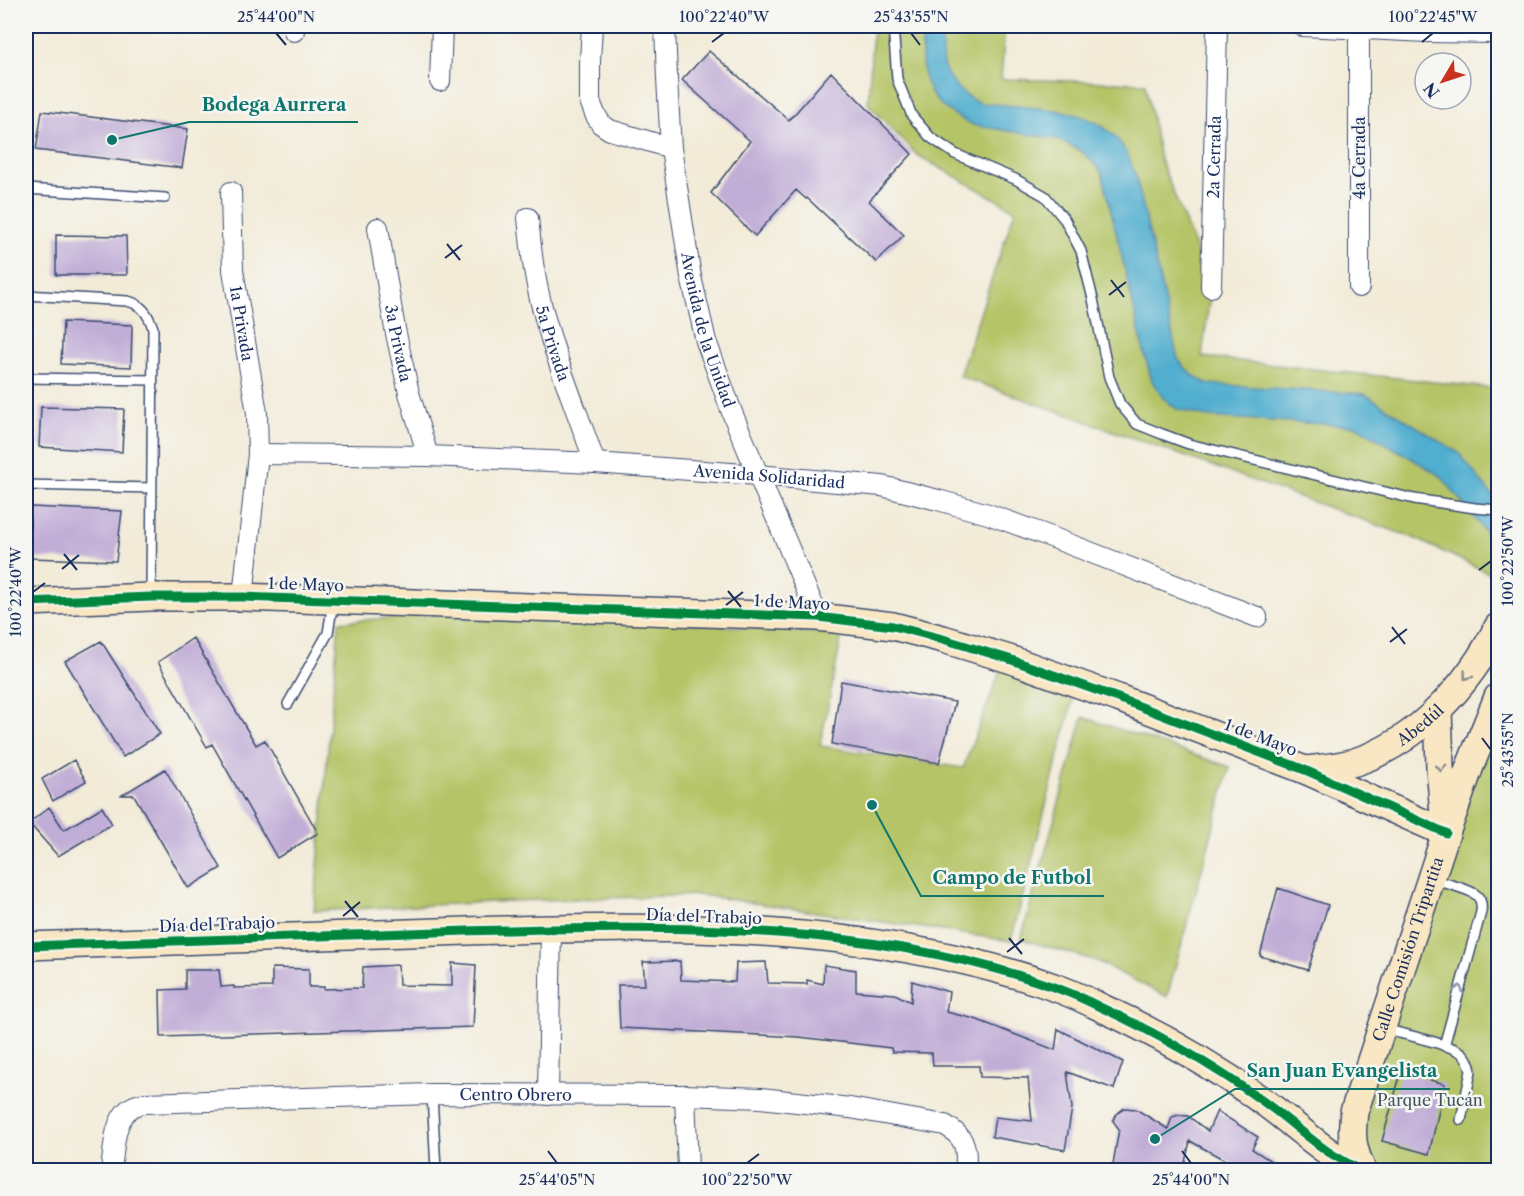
<svg xmlns="http://www.w3.org/2000/svg" width="1524" height="1196" viewBox="0 0 1524 1196" font-family="'Libre Caslon Text',serif">
	<style>
		.green { fill: #b5c466; stroke: #687a62; stroke-width: 1.5 }
		.water { fill: #51aecf; stroke: #366e96; stroke-width: 1.5 }
		.building { fill: #c1aed7 }
		.lines { fill: none; stroke-linecap: round; stroke-linejoin: round }
		.lane-casing { stroke: #3b4b70; stroke-width: 12 }
		.street-casing { stroke: #3b4b70; stroke-width: 22 }
		.secondary-casing { stroke: #3b4b70; stroke-width: 30 }
		.lane { stroke: #fff; stroke-width: 9 }
		.street { stroke: #fff; stroke-width: 20 }
		.secondary { stroke: #f9e7c3; stroke-width: 27 }
		.cycleway-casing { stroke: #f6f6f2; stroke-width: 13 }
		.cycleway { stroke: #00873e; stroke-width: 9 }
		.oneway { stroke: #8a8b90 }
		.oneway2 { stroke: #8d97ae }
		.ticks { fill: none; stroke: #1b2f5e; stroke-width: 2 }
		.labels { text-anchor: middle; stroke-width: 5; stroke-linejoin: round; paint-order: stroke }
		.street-label { font-size: 16px; fill: #1b2f5e; stroke: #f6f6f2 }
		.park-label { font-size: 16px; fill: #425460; stroke: #f6f6f2 }
		.leader { fill: none; stroke: #0f766e; stroke-width: 2 }
		.callout-dot { fill: #0f766e; stroke: #f6f6f2; stroke-width: 2 }
		.callout-label { font-size: 18px; text-anchor: middle; font-weight: bold; fill: #0f766e; stroke: #f6f6f2; stroke-width: 5; stroke-linejoin: round; paint-order: stroke }
		.neatline { fill: none; stroke: #1b2f5e; stroke-width: 2 }
		.ticks-label { font-size: 15px; text-anchor: middle; fill: #1b2f5e }
	</style>
	<rect width="100%" height="100%" fill="#f6f6f2"/>
	<filter id="ink" filterUnits="userSpaceOnUse"><feTurbulence type="fractalNoise" baseFrequency=".0167" numOctaves="2"/><feDisplacementMap in="SourceGraphic" scale="12" xChannelSelector="R" yChannelSelector="G"/><feConvolveMatrix kernelMatrix="1 2 1 2 8 2 1 2 1" color-interpolation-filters="sRGB"/></filter>
	<filter id="wash" filterUnits="userSpaceOnUse"><feTurbulence type="fractalNoise" baseFrequency=".008" numOctaves="4" result="noise"/><feDisplacementMap in="SourceGraphic" scale="24" xChannelSelector="R" yChannelSelector="G"/><feGaussianBlur stdDeviation="1.35" result="paint"/><feColorMatrix in="noise" values="0 0 0 0 0 0 0 0 0 0 0 0 0 0 0 0 0 1.4 0 .05"/><feComposite in="paint" operator="in"/></filter>
	<g filter="url(#wash)">
		<rect width="100%" height="100%" fill="#f2ebd8"/>
		<!-- green -->
		<path class="green" d="M873,26H1005L1001,79L1145,83L1160,159L1211,287L1202,357L1498,389V577L1414,538L959,376L1015,210L917,155L868,104Z
			M503,609L842,635L820,746L963,768L1001,669L1073,700L1011,941L700,895L513,901L314,911L339,622Z
			M1498,697V1170H1376L1363,1145L1354,1112Z
			M1083,717L1230,767L1167,997L1097,961L1021,939Z"/>
		<!-- water -->
		<path class="water" d="M922,26H943C943,37 940,56 944,67C949,82 963,96 978,102C986,105 997,104 1006,105C1040,109 1084,108 1111,133C1124,144 1130,160 1136,176L1178,359C1186,371 1195,378 1208,384L1365,394L1459,453L1498,503V548L1441,476L1357,426L1207,417L1177,409L1163,398L1152,381L1145,356L1102,172L1083,152L1057,139L973,125L958,117L943,107L931,94L924,76L922,62Z"/>
		<g id="blocks">
			<!-- building -->
			<path class="building" d="M709,51L789,120L792,116H793L831,72L912,154L869,201L904,235L876,262L807,198L806,199L796,190L755,236L711,193L750,141L682,80Z
				M42,111L188,129L182,168L36,150Z
				M56,235L126,236L127,275H56Z
				M63,322L132,325L131,367L61,364Z
				M41,407L124,409L122,452L39,447Z
				M30,507L122,511L116,561L30,558Z
				M193,638L256,745L265,740L318,833L277,858L212,744L207,747L158,662Z
				M101,641L160,734L123,757L65,661Z
				M841,681L955,702L939,763L832,744Z
				M74,760L86,781L53,801L42,779Z
				M165,769L221,868L188,888L134,795H122Z
				M49,807L64,830L102,807L112,824L58,856L29,823Z
				M1278,888L1328,905L1308,970L1260,956Z
				M680,961L681,980L735,982L736,963L766,962L768,983L807,984V980L823,984L824,965L856,970V991L895,994L911,1002L912,981L949,992L946,1012L975,1019L1055,1050L1058,1029L1123,1062L1114,1089L1067,1072L1072,1108L1065,1150L992,1137L995,1117L1032,1121L1028,1078L980,1077L979,1066H933L932,1053L892,1052L891,1048L799,1037L620,1028L618,985H645L643,962Z
				M452,963L476,965L473,1027L161,1037L160,990L185,989V970H219L221,987L234,986V988L272,987V968L309,969V987H324V989L362,988L363,967L398,965L399,985L452,986Z
				M1401,1072L1445,1084L1429,1154L1382,1141Z
				M1124,1108L1136,1109L1168,1129L1172,1117L1179,1115L1188,1116L1208,1131L1217,1111L1258,1137L1252,1149L1285,1170H1243L1190,1141L1183,1170H1112L1119,1129L1113,1121L1116,1115Z"/>
		</g>
	</g>
	<g filter="url(#ink)">
		<use href="#blocks" fill-opacity="0" stroke="#3b4b70" stroke-width="1.5"/>
		<g class="lines">
			<defs>
				<path id="lane" d="M893,26L897,79L912,116L930,137L955,154L1015,179L1045,196L1065,220L1081,251L1093,299L1109,377L1120,404L1137,424L1162,434L1189,444L1414,499L1475,508L1498,510
					M26,189L165,198
					M26,295L127,301C142,304 148,314 153,328L151,594
					M26,378L152,380
					M26,485L152,488
					M288,704L328,633L333,602
					M1432,879C1443,883 1466,888 1475,894C1481,898 1482,905 1481,912L1444,1046
					M1383,1029C1399,1033 1454,1045 1463,1054C1468,1059 1470,1065 1471,1071L1461,1120
					M432,1094L436,1170
					M1321,1170L1328,1153"/>
				<g id="street">
					<path d="M592,26L590,61V101L595,114L601,124L610,130L671,148"/>
					<path id="s1" d="M665,26L667,79L671,148L691,277L706,341L733,415L818,617"/>
					<path d="M1303,26L1427,32L1498,33"/>
					<path d="M1359,29V287"/>
					<path d="M294,31V26"/>
					<path d="M440,81L442,26"/>
					<path id="s2" d="M231,192L233,270L257,413L258,454L243,597"/>
					<path id="s3" d="M528,218C530,235 531,252 534,269C544,333 574,402 595,463"/>
					<path id="s4" d="M378,228L395,329L409,393L428,456"/>
					<path id="s5" d="M1211,287L1217,26"/>
					<path id="s6" d="M258,454L428,456L595,463L758,475L882,486L938,500L988,514L1051,537L1257,617"/>
					<path d="M548,1095L551,929"/>
					<path d="M685,1095L688,1170"/>
					<path id="s7" d="M111,1170C114,1152 113,1124 128,1110C132,1106 139,1104 145,1103L432,1094L685,1095L761,1098L850,1108L945,1125C965,1137 968,1148 965,1170"/>
				</g>
				<g id="secondary">
					<path d="M26,602L151,597H243L818,617L893,626L943,639L1009,659L1118,698L1305,770L1446,833"/>
					<path d="M1438,710L1440,767L1445,826"/>
					<path id="s8" d="M1305,770C1322,768 1339,767 1355,762C1418,742 1469,684 1498,627"/>
					<path d="M26,946C172,942 319,936 466,931C664,926 874,920 1062,990C1075,995 1088,1001 1100,1007C1157,1033 1212,1065 1264,1102C1286,1118 1307,1137 1330,1153C1340,1159 1351,1165 1360,1170"/>
					<path id="s9" d="M1362,1170C1352,1147 1351,1137 1354,1112L1446,833L1470,766L1498,697"/>
				</g>
			</defs>
			<!-- lane casing -->
			<use href="#lane" class="lane-casing"/>
			<!-- street casing -->
			<use href="#street" class="street-casing"/>
			<!-- secondary casing -->
			<use href="#secondary" class="secondary-casing"/>
			<!-- lane -->
			<use href="#lane" class="lane"/>
			<!-- street -->
			<use href="#street" class="street"/>
			<!-- secondary -->
			<use href="#secondary" class="secondary"/>
			<defs>
				<path id="cycleway" d="M26,602L151,597H243L818,617L893,626L943,639L1009,659L1118,698L1305,770L1446,833
					M26,946C172,942 319,936 466,931C664,926 874,920 1062,990C1075,995 1088,1001 1100,1007C1157,1033 1212,1065 1264,1102C1286,1118 1307,1137 1330,1153C1340,1159 1351,1165 1360,1170"/>
			</defs>
			<!-- cycleway casing -->
			<use href="#cycleway" class="cycleway-casing"/>
			<!-- cycleway -->
			<use href="#cycleway" class="cycleway"/>
		</g>
		<!-- one-way arrows -->
		<defs><path id="oneway-chevron" d="M-2-3.5L2.5 0L-2 3.5" fill="none" stroke-width="1.6" stroke-linecap="round" stroke-linejoin="round" transform="scale(1.5)"/></defs>
		<g class="oneway">
			<use href="#oneway-chevron" transform="translate(1467 676) rotate(127)"/>
			<use href="#oneway-chevron" transform="translate(1441 768) rotate(87)"/>
		</g>
		<use class="oneway2" href="#oneway-chevron" transform="translate(1459 989) rotate(-75)"/>
	</g>
	<!-- ticks -->
	<path class="ticks" d="M276,33L286,45M911,33L920,45M712,42L724,33M1422,42L1433,33M447,244L460,260M445,258L462,245M1111,280L1124,297M1109,295L1126,282M64,554L77,570M62,569L79,555M1479,570L1491,561M728,591L741,607M33,592L45,583M726,605L743,592M1392,627L1405,644M1390,642L1407,629M1482,738L1491,750M345,901L358,917M343,916L360,902M1009,938L1022,954M1007,952L1024,939M548,1151L557,1163M1182,1151L1191,1163M747,1163L759,1154"/>
	<g class="labels">
		<!-- street labels -->
		<g class="street-label">
			<text dy="6" stroke="none"><textPath href="#s5" startOffset="130">2a Cerrada</textPath></text>
			<text transform="translate(1359 158) rotate(-90)" y="6">4a Cerrada</text>
			<text dy="6" stroke="none"><textPath href="#s2" startOffset="132">1a Privada</textPath></text>
			<text dy="6" stroke="none"><textPath href="#s1" startOffset="308">Avenida de la Unidad</textPath></text>
			<text dy="6" stroke="none"><textPath href="#s4" startOffset="117">3a Privada</textPath></text>
			<text dy="6" stroke="none"><textPath href="#s3" startOffset="128">5a Privada</textPath></text>
			<text dy="6" stroke="none"><textPath href="#s6" startOffset="512">Avenida Solidaridad</textPath></text>
			<text transform="translate(306 584) rotate(2)" y="6">1 de Mayo</text>
			<text transform="translate(792 602) rotate(3)" y="6">1 de Mayo</text>
			<text dy="6" stroke="none"><textPath href="#s8" startOffset="126">Abedúl</textPath></text>
			<text transform="translate(1261 737) rotate(21)" y="6">1 de Mayo</text>
			<text transform="translate(704 916) rotate(2)" y="6">Día del Trabajo</text>
			<text transform="translate(217 924) rotate(-2)" y="6">Día del Trabajo</text>
			<text dy="6" stroke="none"><textPath href="#s9" startOffset="231">Calle Comisión Tripartita</textPath></text>
			<text dy="6" stroke="none"><textPath href="#s7" startOffset="453">Centro Obrero</textPath></text>
		</g>
		<!-- park labels -->
		<g class="park-label">
			<text x="1430" y="1106">Parque Tucán</text>
		</g>
	</g>
	<!-- callouts -->
	<path class="leader" d="M112 140L189 122H358M872 805L921 896H1104M1155 1139L1235 1089H1450"/>
	<g class="callout-dot">
		<circle cx="112" cy="140" r="6"/>
		<circle cx="872" cy="805" r="6"/>
		<circle cx="1155" cy="1139" r="6"/>
	</g>
	<g class="callout-label">
		<text x="274" y="111">Bodega Aurrera</text>
		<text x="1012" y="884">Campo de Futbol</text>
		<text x="1342" y="1077">San Juan Evangelista</text>
	</g>
	<!-- margin -->
	<rect width="1524" height="1196" fill="none" stroke="#f6f6f2" stroke-width="66"/>
	<!-- north arrow -->
	<g transform="translate(1443 81) rotate(231)"><circle r="28" fill="#f6f6f2" stroke="#9ea6b7" stroke-width="1.5"/>
	<path d="M0-4.5L10 22L0 15L-10 22Z" fill="#c8321e"/>
	<text y="-9" font-size="16" font-weight="bold" text-anchor="middle" fill="#1b2f5e">N</text>
	</g>
	<rect x="33" y="33" width="1458" height="1130" class="neatline"/>
	<g class="ticks-label">
		<text x="276" y="22">25°44'00"N</text>
		<text x="724" y="22">100°22'40"W</text>
		<text x="911" y="22">25°43'55"N</text>
		<text x="1433" y="22">100°22'45"W</text>
		<text transform="translate(1508 561) rotate(-90)" y="5">100°22'50"W</text>
		<text transform="translate(16 592) rotate(-90)" y="5">100°22'40"W</text>
		<text transform="translate(1508 750) rotate(-90)" y="5">25°43'55"N</text>
		<text x="557" y="1185">25°44'05"N</text>
		<text x="747" y="1185">100°22'50"W</text>
		<text x="1191" y="1185">25°44'00"N</text>
	</g>
</svg>
